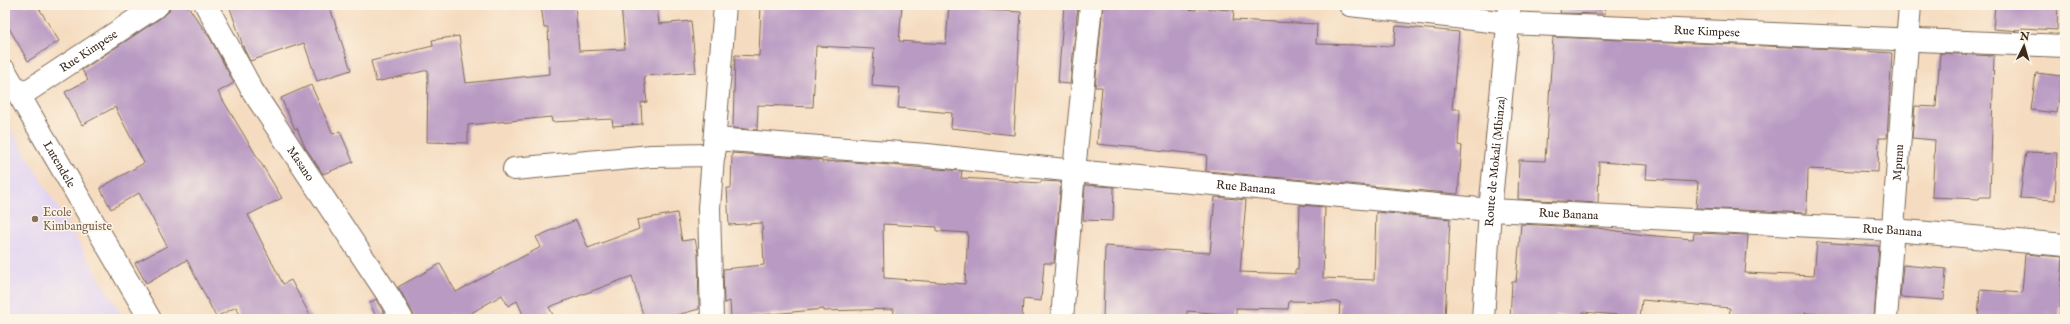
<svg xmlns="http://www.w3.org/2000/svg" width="2070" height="324" viewBox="0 0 2070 324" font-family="'IM FELL English',serif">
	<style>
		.built { fill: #e2d4f3 }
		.building { fill: #b99ac3; fill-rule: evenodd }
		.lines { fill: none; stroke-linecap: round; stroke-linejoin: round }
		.minor-casing { stroke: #7c6857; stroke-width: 24 }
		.tertiary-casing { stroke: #7c6857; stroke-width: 24 }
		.minor { stroke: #fff; stroke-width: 22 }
		.tertiary { stroke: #fff; stroke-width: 22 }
		.education-dot { fill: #8d6e63; stroke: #fcf5e5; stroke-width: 1.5 }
		.labels { text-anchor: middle; stroke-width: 3; stroke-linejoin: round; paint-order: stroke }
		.street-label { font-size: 12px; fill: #3b2a1e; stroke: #fcf5e5 }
		.education-label { font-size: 12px; fill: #785e54; stroke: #fcf5e5; text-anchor: start }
	</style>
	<rect width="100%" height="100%" fill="#fcf5e5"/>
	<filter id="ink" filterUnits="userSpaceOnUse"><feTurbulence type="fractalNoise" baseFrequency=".025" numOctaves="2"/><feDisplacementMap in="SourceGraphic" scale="8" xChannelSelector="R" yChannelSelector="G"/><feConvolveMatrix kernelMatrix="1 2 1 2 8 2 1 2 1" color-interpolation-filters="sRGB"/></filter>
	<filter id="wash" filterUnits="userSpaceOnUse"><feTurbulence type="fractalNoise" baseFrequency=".012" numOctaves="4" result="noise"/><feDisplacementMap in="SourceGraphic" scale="16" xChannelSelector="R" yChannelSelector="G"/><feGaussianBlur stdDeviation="0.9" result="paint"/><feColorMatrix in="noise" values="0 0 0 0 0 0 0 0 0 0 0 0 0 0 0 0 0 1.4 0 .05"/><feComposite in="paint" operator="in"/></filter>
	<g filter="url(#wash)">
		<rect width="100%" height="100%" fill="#f5dcc0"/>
		<!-- built -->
		<path class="built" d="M5,119L124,319H5Z"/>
		<g id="blocks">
			<!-- building -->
			<path class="building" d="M5,5H37L59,41L28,61L5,21Z
				M170,5H187L210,38L234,83L218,92L282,198L248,215L283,284L291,280L312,319H242L236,307L216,317L187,260L146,283L135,263L167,246L139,193L111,209L100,188L144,163L115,107L82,125L65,92L88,80L82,70L165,15L169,11Z
				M229,5H329L351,70L317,81L304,43L250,61L244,49Z
				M541,5H575L579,51L625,49L621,5H657L659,24L691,21L696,72L644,76L647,102L641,103L642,124L613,126L612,119L552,122L551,117L468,125V143L427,142L428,70L376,82L371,61L433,46L432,40L459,36L466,83L550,74L548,27L544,28Z
				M761,5H902L899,41L946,44L949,5H983V10L1021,12L1014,135L951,128L952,113L898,108L900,88L872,86L874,49L816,46L813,107L758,105L757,130L733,128L735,55L759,56Z
				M1064,5H1078L1070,84L1058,83Z
				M1103,5H1134L1196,10V8L1234,10L1233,20L1317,24L1316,44L1394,46L1396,26L1459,32L1452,109H1460L1458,145L1462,146L1458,194L1206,171L1207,155L1097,144L1102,87H1095Z
				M1561,5H1606L1605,14L1560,13Z
				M1995,5H2058L2057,30L2022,28V31L1993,29Z
				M1553,37L1837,49L1892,53L1887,138H1879L1878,172L1808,169L1807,213L1696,208L1698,182L1646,179L1647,165L1599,162L1598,203L1518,199L1519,160L1545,161Z
				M1940,53L1994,56L1990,197H1980L1979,199L1932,197L1935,140L1912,138L1915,106L1936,107Z
				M2036,73L2062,76L2057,113L2031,110Z
				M311,85L333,134L340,131L353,162L323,174L305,147L297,128L295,129L281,98Z
				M2026,152L2057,153L2055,200L2020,198Z
				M732,153L822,160V162L841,161L962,171L961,178L1041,183V181L1061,182L1054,263H1044L1041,301L1023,299L1022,319H893L894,309L824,311V309L731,318L730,301L724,303L723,269L764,265L762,223L729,225L727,188H731ZM883,224L937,227V231L968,233L965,284L884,278Z
				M1085,185L1114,187L1113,221L1083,220Z
				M1215,197L1246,200L1240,272L1295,274V270H1298L1300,205L1325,207L1323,278L1374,280L1376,212L1450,219L1445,319H1339L1340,302L1289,301L1288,309L1236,308V315L1187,311V319H1103L1105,246L1210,253Z
				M677,213L682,241L695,239L698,253L699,309L663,319H644L632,276L549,307L555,319H525L517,301L508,306L502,295L461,319H414L413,313L398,287L440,264L456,292L541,247L536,237L576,220L588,248L639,229L637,220Z
				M1521,224L1597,228L1644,235L1693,239L1694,233L1748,235L1745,273L1814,276L1817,242L1879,246L1874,319L1805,313V319H1729L1730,308L1642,300L1640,317L1583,312L1582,317L1554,315V319H1510L1512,282H1516Z
				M2025,254L2063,257L2059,319H1978L1980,290L2022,293Z
				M1903,265L1946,269L1944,300L1900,297Z
				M376,299L379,305L388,319H377L370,303Z"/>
		</g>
	</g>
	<g filter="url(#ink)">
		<use href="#blocks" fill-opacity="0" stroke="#7c6857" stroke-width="1"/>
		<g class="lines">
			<defs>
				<g id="minor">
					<path id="s1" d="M206,5L252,90L390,298L402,319"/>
					<path id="s2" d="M1350,5L1508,23L2065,46"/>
					<path id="s3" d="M5,71L150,319"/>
					<path id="s4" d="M20,96L158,5"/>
					<path id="s5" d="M715,139L927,155L1074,171L1490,210L1894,230L2065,245"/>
					<path d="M514,169L651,156L714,155"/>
					<path d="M712,319L709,208L725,5"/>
					<path d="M1062,319L1074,171L1091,5"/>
					<path id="s6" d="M1886,319L1910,5"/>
				</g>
				<g id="tertiary">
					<path id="s7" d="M1483,319L1490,210L1510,5"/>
				</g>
			</defs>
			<!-- minor casing -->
			<use href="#minor" class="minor-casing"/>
			<!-- tertiary casing -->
			<use href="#tertiary" class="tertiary-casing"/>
			<!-- minor -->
			<use href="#minor" class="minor"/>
			<!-- tertiary -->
			<use href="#tertiary" class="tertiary"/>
		</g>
	</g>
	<!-- markers -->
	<circle class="education-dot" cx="35" cy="219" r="4"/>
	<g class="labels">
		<!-- street labels -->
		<g class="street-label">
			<text dy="4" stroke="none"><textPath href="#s2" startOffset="358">Rue Kimpese</textPath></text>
			<text dy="4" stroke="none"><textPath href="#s4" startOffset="82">Rue Kimpese</textPath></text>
			<text dy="4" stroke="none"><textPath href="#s7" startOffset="158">Route de Mokali (Mbinza)</textPath></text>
			<text dy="4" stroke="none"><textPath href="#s6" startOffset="157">Mpunu</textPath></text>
			<text dy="4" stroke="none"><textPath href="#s3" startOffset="108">Lutendele</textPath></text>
			<text dy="4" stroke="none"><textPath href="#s1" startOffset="185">Masano</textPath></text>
			<text dy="4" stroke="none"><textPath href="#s5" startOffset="533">Rue Banana</textPath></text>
			<text dy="4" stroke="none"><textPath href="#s5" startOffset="857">Rue Banana</textPath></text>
			<text dy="4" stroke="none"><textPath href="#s5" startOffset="1181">Rue Banana</textPath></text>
		</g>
		<!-- education labels -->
		<g class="education-label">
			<text x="43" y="216">Ecole<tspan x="43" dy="14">Kimbanguiste</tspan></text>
		</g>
	</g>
	<!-- margin -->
	<rect width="2070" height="324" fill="none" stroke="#fcf5e5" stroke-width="20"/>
	<!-- north arrow -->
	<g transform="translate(2024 46) rotate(5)" stroke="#fcf5e5" stroke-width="3" paint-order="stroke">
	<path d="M0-3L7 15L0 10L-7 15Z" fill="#3b2a1e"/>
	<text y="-6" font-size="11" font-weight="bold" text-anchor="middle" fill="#3b2a1e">N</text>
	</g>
</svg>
